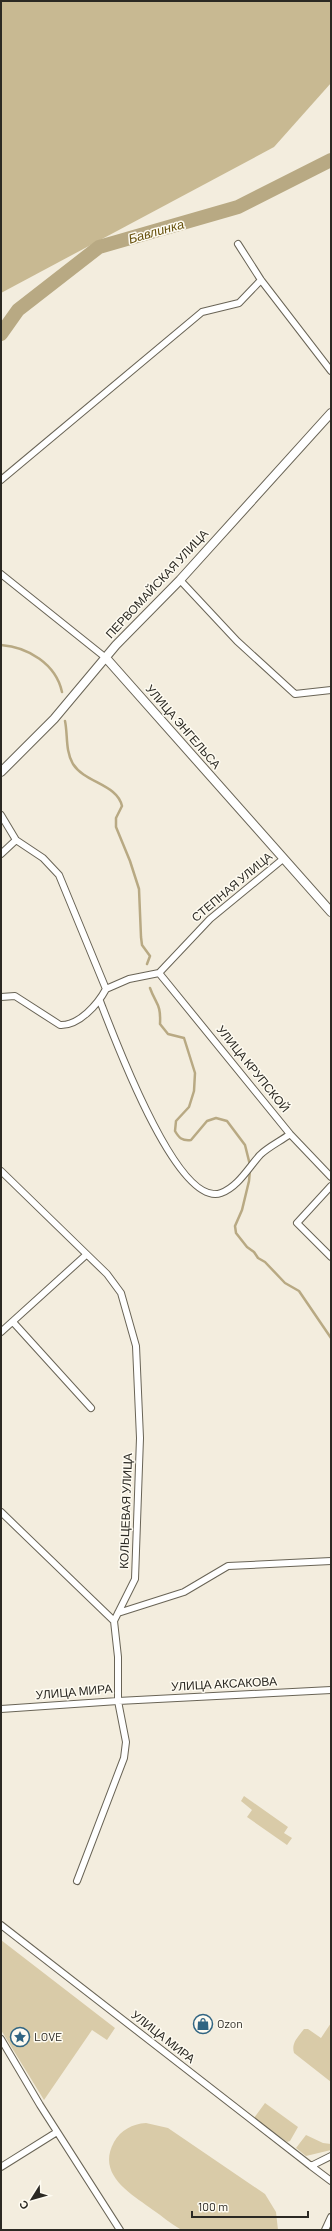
<svg xmlns="http://www.w3.org/2000/svg" width="332" height="2231" viewBox="0 0 332 2231" font-family="Barlow,sans-serif">
	<style>
		.green { fill: #d9cba8 }
		.forest { fill: #c8b992 }
		.lines { fill: none; stroke-linecap: round; stroke-linejoin: round }
		.stream { stroke: #b8a983; stroke-width: 2.5 }
		.river { stroke: #b8a983; stroke-width: 14 }
		.minor-casing { stroke: #696456; stroke-width: 8 }
		.tertiary-casing { stroke: #696456; stroke-width: 10 }
		.minor { stroke: #fff; stroke-width: 6 }
		.tertiary { stroke: #fff; stroke-width: 8 }
		.labels { text-anchor: middle; stroke-width: 3; stroke-linejoin: round; paint-order: stroke }
		.street-label { font-size: 12px; fill: #2b2923; stroke: #fefbf1 }
		.poi-label { font-size: 12px; fill: #2b2923; stroke: #fefbf1; text-anchor: start }
		.water-label { font-size: 13px; font-style: italic; fill: #68520e; stroke: #fefbf1 }
	</style>
	<rect width="100%" height="100%" fill="#f3edde"/>
	<!-- green -->
	<path class="green" d="M244,1796L288,1827L284,1833L292,1838L287,1845L247,1817L252,1810L241,1801Z
		M1,1940L115,2028L107,2040L92,2030L44,2100L1,2030Z
		M331,2023V2082L294,2053C291,2043 298,2037 304,2029H308L321,2038Z
		M265,2103L298,2127L290,2141L287,2142L254,2118Z
		M146,2123L168,2128L265,2194L276,2212L278,2230C263,2230 188,2231 180,2229C171,2224 162,2216 153,2210C131,2194 96,2175 114,2142C121,2130 132,2124 146,2123Z
		M306,2135L323,2143L331,2144V2150L306,2156L296,2148Z"/>
	<!-- forest -->
	<path class="forest" d="M1,1H331V83L274,147L1,293Z"/>
	<g class="lines">
		<!-- stream -->
		<path class="stream" d="M1,645C28,647 56,664 62,692
			M65,721C68,735 65,750 73,764C85,783 117,784 122,806L116,818V827L130,861L139,889L141,937L142,945L150,956L147,964
			M150,988C156,1005 161,1003 160,1024L168,1034L184,1038L195,1073L194,1091L189,1107L176,1121L175,1131C179,1138 182,1141 191,1140L207,1121L216,1118L227,1121L245,1145L250,1165
			M250,1170L249,1181L242,1210L235,1226L236,1233L247,1247L254,1252L258,1258L265,1262L285,1283L299,1291L331,1338"/>
		<!-- river -->
		<path class="river" d="M1,334L18,310L99,247L238,207L331,160"/>
		<defs>
			<path id="minor" d="M238,244L261,280L331,371
				M1,480L202,312L239,303L261,280
				M1,574L106,658
				M180,580L237,641L295,694L331,690
				M1,815L16,840L43,858L59,875L106,989
				M1,854L16,840
				M159,973L290,1134L331,1177
				M1,997L15,996L60,1025C79,1026 98,1004 106,989L129,979L159,973L210,919L283,859
				M100,1001C113,1034 177,1209 221,1193C238,1187 249,1167 260,1155C268,1147 281,1141 290,1134
				M1,1171L107,1274L121,1293L136,1346L140,1438L135,1579L114,1621
				M331,1186L297,1223L331,1257
				M13,1322L91,1408
				M1,1332L86,1255
				M1,1512L114,1621
				M118,1613L184,1592L228,1566L331,1561
				M1,1709L118,1701V1657L114,1621
				M77,1881L124,1758L126,1742L118,1701L331,1690
				M1,1925L311,2166
				M1,2039L40,2105L120,2230
				M331,2156L311,2166L331,2181
				M1,2167L57,2132
				M325,2230L331,2217"/>
			<path id="tertiary" d="M106,658L331,912
				M1,772L54,719L116,645L180,580L331,413"/>
		</defs>
		<!-- minor casing -->
		<use href="#minor" class="minor-casing"/>
		<!-- tertiary casing -->
		<use href="#tertiary" class="tertiary-casing"/>
		<!-- minor -->
		<use href="#minor" class="minor"/>
		<!-- tertiary -->
		<use href="#tertiary" class="tertiary"/>
	</g>
	<!-- icons -->
	<defs>
		<symbol id="shop-ring" viewBox="-11 -11 22 22"><circle r="9.5" fill="#fefbf1" stroke="#316582" stroke-width="1.5"/><path d="M-5-2.5h2.3a2.7 3.5 0 0 1 5.4 0H5L5.5 6h-11ZM-1.5-2.5h3a1.5 2.3 0 0 0-3 0Z" fill="#316582"/></symbol>
		<symbol id="sight-ring" viewBox="-11 -11 22 22"><circle r="9.5" fill="#fefbf1" stroke="#316582" stroke-width="1.5"/><path d="M0-6L1.8-2.2L6-1.7L2.9 1.2L3.7 5.4L0 3.3L-3.7 5.4L-2.9 1.2L-6-1.7L-1.8-2.2Z" fill="#316582"/></symbol>
	</defs>
	<g fill-rule="evenodd">
		<use href="#shop-ring" x="192" y="2013" width="22" height="22"/>
		<use href="#sight-ring" x="9" y="2026" width="22" height="22"/>
	</g>
	<g class="labels">
		<!-- street labels -->
		<g class="street-label">
			<text transform="translate(157 584) rotate(-47)" y="4">ПЕРВОМАЙСКАЯ УЛИЦА</text>
			<text transform="translate(183 727) rotate(49)" y="4">УЛИЦА ЭНГЕЛЬСА</text>
			<text transform="translate(232 887) rotate(-40)" y="4">СТЕПНАЯ УЛИЦА</text>
			<text transform="translate(253 1069) rotate(51)" y="4">УЛИЦА КРУПСКОЙ</text>
			<text transform="translate(126 1511) rotate(-88)" y="4">КОЛЬЦЕВАЯ УЛИЦА</text>
			<text transform="translate(224 1684) rotate(-3)" y="4">УЛИЦА АКСАКОВА</text>
			<text transform="translate(74 1692) rotate(-5)" y="4">УЛИЦА МИРА</text>
			<text transform="translate(163 2037) rotate(38)" y="4">УЛИЦА МИРА</text>
		</g>
		<!-- poi labels -->
		<g class="poi-label">
			<text x="217" y="2028">Ozon</text>
			<text x="34" y="2041">LOVE</text>
		</g>
		<!-- water labels -->
		<g class="water-label">
			<text transform="translate(156 231) rotate(-16)" y="5">Бавлинка</text>
		</g>
	</g>
	<!-- border -->
	<rect width="332" height="2231" fill="none" stroke="#2b2923" stroke-width="4"/>
	<!-- north arrow -->
	<g transform="translate(32 2199) rotate(233)" stroke="#fefbf1" stroke-width="3" paint-order="stroke">
	<path d="M0-3L7 15L0 10L-7 15Z" fill="#2b2923"/>
	<text y="-6" font-size="11" font-weight="bold" text-anchor="middle" fill="#2b2923">С</text>
	</g>
	<!-- scale -->
	<path d="M192 2211v6h116v-6" fill="none" stroke="#2b2923" stroke-width="2"/>
	<text x="198" y="2211" font-size="12" fill="#2b2923" stroke="#fefbf1" stroke-width="3" paint-order="stroke">100 m</text>
</svg>
